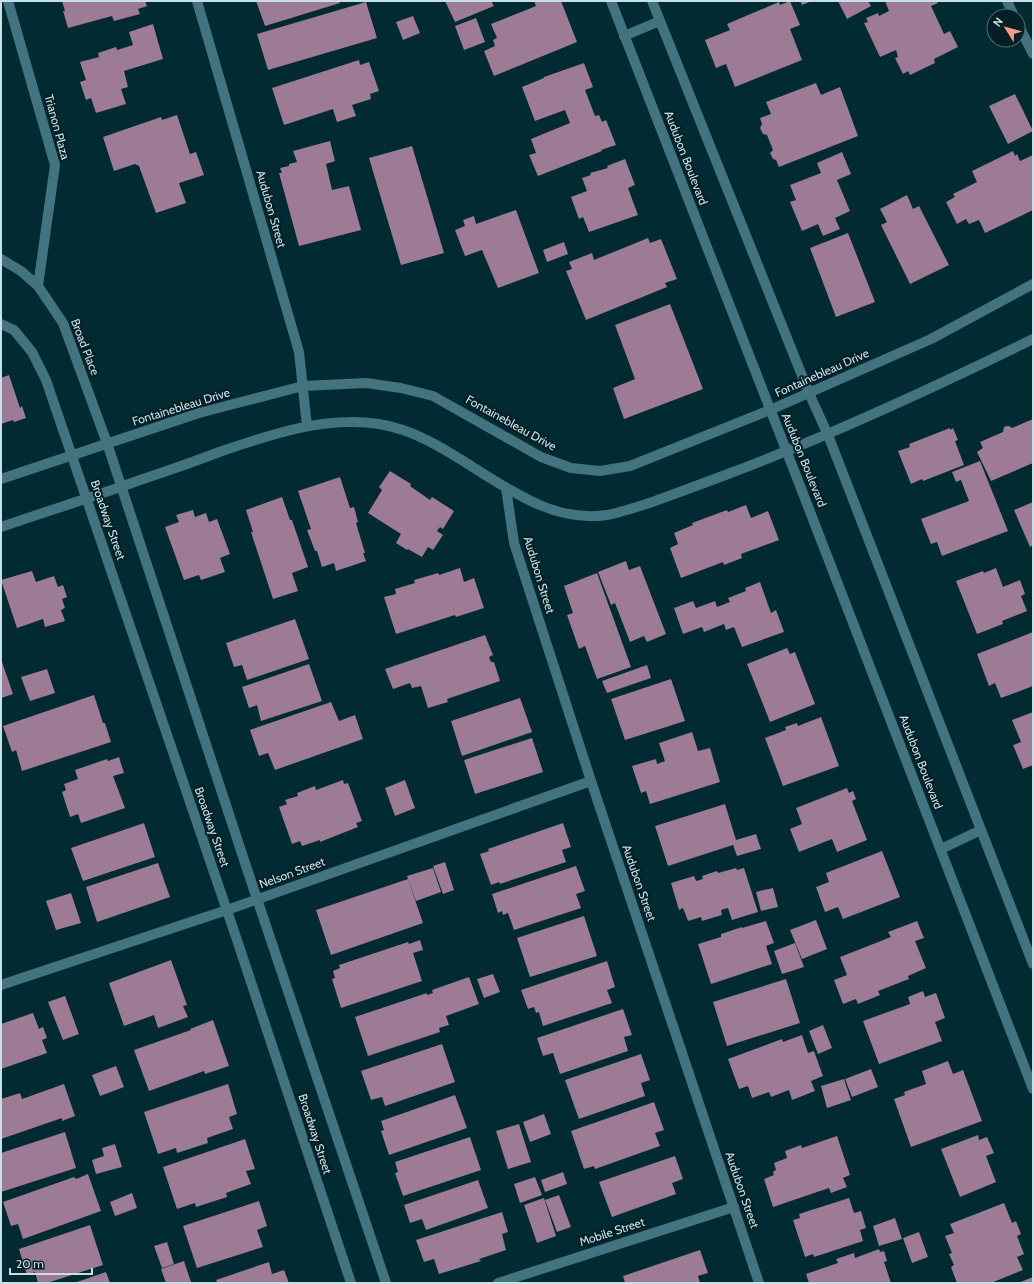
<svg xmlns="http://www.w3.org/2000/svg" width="1034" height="1284" viewBox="0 0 1034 1284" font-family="Cabin,sans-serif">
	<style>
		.building { fill: #9d7b95 }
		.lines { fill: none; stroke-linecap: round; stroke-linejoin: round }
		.minor { stroke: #43737f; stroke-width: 10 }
		.labels { text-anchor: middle; stroke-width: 4; stroke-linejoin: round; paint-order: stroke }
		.street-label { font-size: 12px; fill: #c7e0e6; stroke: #051f25 }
	</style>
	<rect width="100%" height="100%" fill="#022a32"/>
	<!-- building -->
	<path class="building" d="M62,1H145L147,6L138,9L140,14L114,21L112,16L68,28L63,11H65Z
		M256,1H339L340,3L265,26Z
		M445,1H491L494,6L455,22Z
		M534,1H561L577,42L494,76L484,51L495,46L493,40L497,38L491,24L536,6Z
		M790,1L800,25L790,29L802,60L735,87L726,64L716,68L705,40L730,30L727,24L779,2L780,5Z
		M800,1H812L802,5Z
		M838,1H868L871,6L847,19Z
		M885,1H937L938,3L931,6L944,34L950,31L958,47L934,59L935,63L910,75L908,71L903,74L895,58L898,57L896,50L880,57L864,23L868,22L866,18L878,13L879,16L889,11Z
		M366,2L377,38L268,70L257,34Z
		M413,16L420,33L403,40L396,22Z
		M476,18L485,42L464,50L455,26Z
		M153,24L163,59L124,71L128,87L121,89L126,104L96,113L91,98L86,100L80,82L86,80L80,62L99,57L98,53L116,47L117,50L133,45L129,32Z
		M359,60L360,65L369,62L379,91L370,94L371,99L352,105L356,116L337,122L333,109L284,125L272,88Z
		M584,63L593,87L585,90L595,116L599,115L602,122L606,120L616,145L601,150L602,151L538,176L529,155L536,153L531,139L570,123L565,110L535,121L522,87L544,78V77Z
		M816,83L821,95L840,87L858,136L779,167L776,160L773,159L770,153L773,150L767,135L763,134L760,128L762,124L760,118L771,114L766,102Z
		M1015,94L1033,131L1008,144L989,106Z
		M177,115L190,154L196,152L204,175L179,183L186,203L156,213L139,166L135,164L114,171L103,137L161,117L162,120Z
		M330,141L335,161L326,164L332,190L349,186L361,230L299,246L279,173H282L280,168L289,166V164L297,162L293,151Z
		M412,146L444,253L401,265L369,158Z
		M1013,151L1015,156L1017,154L1020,161L1033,155V210L985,233L979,220L969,224L966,219L957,224L946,202L955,197L953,194L977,182L972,171Z
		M842,152L851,174L837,180L850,211L835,218L840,229L823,236L818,224L802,231L790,202L796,200L790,185L821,173L817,163Z
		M625,159L635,185L628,188L638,215L589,232L583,217L579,219L571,197L587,191L582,178L591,175L590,173L608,168L607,166Z
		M907,195L913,209L919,206L949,265L910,284L881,225L887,222L880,209Z
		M516,210L539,273L498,288L482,250L465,256L455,230L465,226L463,220L474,216L476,224Z
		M848,233L875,302L836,317L810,248Z
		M648,238L650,243L661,239L677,279L665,283L667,287L586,320L566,271L572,269L569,262L592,253L594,260Z
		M564,242L568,254L547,262L543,250Z
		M670,304L703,389L624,419L613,388L635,379L615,325Z
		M9,375L20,408L22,406L26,418L14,422L13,420L1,424V378Z
		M1033,419V463L991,481L977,452L983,448L980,442L1003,432L1004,427L1007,426H1009L1012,428Z
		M950,428V430L953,428L958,440L955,441L964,465L923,481L922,479L911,484L898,451L910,447L909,444Z
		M980,461L1008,531L942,556L937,542L931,544L921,519L969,501L961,480L956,482L952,472Z
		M390,471L411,484L410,486L430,500L432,497L454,511L443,529L440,527L437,531L443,535L433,550L428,547L422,557L408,549L407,550L396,543L401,534L368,513L382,490L379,487Z
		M340,477L350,508L354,507L358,522L356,523L365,553H363L366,561L336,571L334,563L322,567L317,551H315L307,530L311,529L298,491Z
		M282,497L290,520H292L308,567L292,573L298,591L273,599L251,532H253L246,510Z
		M1033,502V545L1030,547L1014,510Z
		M746,505L751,518L768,511L779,540L741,554L742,558L724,565L723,562L681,578L670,548L678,544L674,533L693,525L692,523L727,510L728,512Z
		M193,510L195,517L206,513L209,522L217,519L230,554L220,558L225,572L201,580L199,575L184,580L165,527L179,522L176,515Z
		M626,561L629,570L640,566L666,634L647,642L644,636L630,642L615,603L611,605L598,572Z
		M460,568L464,582L474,578L484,608L456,617L455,615L396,634L384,597L396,594L395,589L415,583L414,580L438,573L439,575Z
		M996,568L1003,587L1020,580L1025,594L1021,596L1027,611L1002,621L1003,624L977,634L956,581L983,571L984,573Z
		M32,571L36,582L54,576L58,587L63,585L67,597L62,599L65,608L61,610L65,621L45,627L43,619L17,628L1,580Z
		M597,573L631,667L597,679L585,646L579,649L567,615L573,613L564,586Z
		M760,582L771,613L776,610L784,632L742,647L734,627L726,630L724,624L704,632L702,627L683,634L674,608L693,601L696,608L715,601L717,607L730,602L728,598L746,591L745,588Z
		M295,619L309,659L247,680L242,665L234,667L226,643Z
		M1033,632V686L1001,698L995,683L989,686L977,654Z
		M485,635L493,655L489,657L491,662H494L500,681L447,699L448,702L428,708L421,686L412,688L410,683L393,689L385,669Z
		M787,648L790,654L795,652L815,704L770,722L747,664Z
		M1,659L13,694L1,698Z
		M309,664L322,701L261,721L257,705L249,708L242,687Z
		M647,665L651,678L607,693L602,681Z
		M47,669L55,693L30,701L21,677Z
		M671,679L685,721L625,740L611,699Z
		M94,695L103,723H105L111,742L22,771L16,750L12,752L3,726Z
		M520,698L532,732L462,756L451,721Z
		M331,702L339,721L355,715L363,739L275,770L268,753L259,756L250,730Z
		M1033,712V765L1023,769L1013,745L1021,742L1012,720Z
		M821,717L839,766L783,786L765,738L786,730L785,727L797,723L798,726Z
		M692,732L698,751L710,748L720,782L650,804L646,791L641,793L632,766L656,759L657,764L665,761L659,743Z
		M532,738L543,772L475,794L464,760Z
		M119,757L124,773L113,776L125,808L81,823L78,814L70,817L62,792L66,790L64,784L78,779L75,770L107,759L108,761Z
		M343,780L344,784L348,783L362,821L356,823L358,827L320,842V840L302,846L300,841L292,844L279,807L287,804L285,800L298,796L297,793L315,786L316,790Z
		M405,780L415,808L395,816L385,788Z
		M847,788L849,793L853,791L856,799L852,801L867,840L837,852L832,839L799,852L790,829L802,824L796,808Z
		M725,804L736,840L756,834L761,849L737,856L733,845L668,866L655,826Z
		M144,823L155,857L83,881L71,848Z
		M563,823L571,847L562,850L566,862L500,884L499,882L491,885L480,854L489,851L488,849Z
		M882,851L900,897L843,919L838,907L825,912L816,887L829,882L826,873Z
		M445,862L454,890L443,894L433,866Z
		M158,863L170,897L97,922L86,887Z
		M576,866L585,891L576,894L581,908L514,930L508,913L503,915L502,911L498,913L492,894Z
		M433,868L441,892L416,901L407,876Z
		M736,868L737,870L744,868L758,912L732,920L728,908L721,910L722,915L702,921L701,917L688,921L683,908L679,910L671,883L694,876L696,881L703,879L702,876L717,871L718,873Z
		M408,879L423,923L331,955L316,910Z
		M773,888L778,907L761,911L756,892Z
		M71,893L81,923L56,930L46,901Z
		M584,916L597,956L530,977L517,938Z
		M816,920L827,949L802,959L790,930Z
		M766,921L774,943L766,946L772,964L711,984L698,944L721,937V934L742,927V928Z
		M917,921L924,938L915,941L926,968L908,976L909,979L878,991L880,995L858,1004L856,999L843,1004L834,980L847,975L840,957L891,937L888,932Z
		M420,940L423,950L413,953L422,981L341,1008L332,979L335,978L333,971L340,968L339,965L408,942L409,944Z
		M795,943L804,967L782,974L774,951Z
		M171,960L187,1005L183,1006L188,1017L158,1028L154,1015L124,1026L109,983Z
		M607,961L615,987L607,990L612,1003L543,1026L539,1012L536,1013L534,1007L528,1009L521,990Z
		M493,974L500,992L484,998L477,979Z
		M469,977L479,1004L446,1016L449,1025L439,1028L440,1032L368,1056L355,1017L427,993V995L433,993L432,990Z
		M786,979L800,1023L727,1046L713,1002Z
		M923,991L925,997L936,993L945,1018L935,1022L942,1041L879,1064L863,1021L910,1004L908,997Z
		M65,996L79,1034L63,1040L48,1002Z
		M623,1009L632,1035L624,1037L628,1051L560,1074L553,1053L543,1056L537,1038Z
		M33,1013L39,1029L43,1027L47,1038L42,1040L47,1053L1,1069V1024Z
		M213,1020L229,1066L205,1074L204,1071L149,1091L134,1050L191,1030L190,1029Z
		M823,1025L832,1048L818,1054L809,1031Z
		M802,1035L808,1053L814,1051L823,1076L811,1081L815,1091L792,1100L789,1090L771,1097L769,1092L752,1098L748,1086L739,1089L728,1059L782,1039L783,1042Z
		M442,1044L455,1082L385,1106L382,1097L371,1100L361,1071Z
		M641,1054L650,1080L641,1083L645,1096L579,1119L565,1080Z
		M948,1061L953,1074L963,1070L982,1121L911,1147L894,1099L905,1095L904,1092L926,1084L922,1071Z
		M116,1066L124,1087L100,1096L92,1075Z
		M871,1069L878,1087L852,1097L845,1079Z
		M844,1079L851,1100L827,1108L821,1086Z
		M64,1084L75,1116L62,1121V1118L1,1139V1099L20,1093L22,1099Z
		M228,1084L237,1114L229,1117L233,1129L207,1138L208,1143L177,1153L176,1148L158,1154L144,1112Z
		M455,1095L467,1128L389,1155L381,1131L384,1130L381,1121Z
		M654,1102L664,1130L655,1133L660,1146L595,1169L594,1166L584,1169L571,1131Z
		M544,1114L551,1134L530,1142L523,1122Z
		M519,1124L531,1162L508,1169L496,1131Z
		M65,1132L76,1168L1,1192V1153Z
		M978,1135L979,1140L987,1137L994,1153L986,1156L996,1182L960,1197L941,1149Z
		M837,1136L850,1175L843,1178L847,1187L831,1193L829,1188L773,1207L764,1179L774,1175L773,1172L776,1170L774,1163L787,1158L785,1151L801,1145L802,1148Z
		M470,1137L481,1170L403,1196L395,1173L398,1172L395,1162Z
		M245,1139L255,1169L246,1171L251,1184L226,1193L227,1197L196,1207L195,1203L177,1209L163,1167Z
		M115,1144L122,1167L96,1174L92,1160L104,1156L102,1148Z
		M675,1156L683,1179L672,1183L676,1194L612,1217L599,1182Z
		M563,1172L567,1184L545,1192L541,1180Z
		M88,1174L101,1211L23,1239L18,1224L11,1226L3,1202L74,1177L76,1179Z
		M535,1177L542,1195L520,1203L514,1184Z
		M478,1180L488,1208L426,1230L422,1219L410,1223L404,1205Z
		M132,1193L137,1208L115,1216L110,1202Z
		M559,1195L571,1227L557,1232L545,1200Z
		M544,1198L556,1236L537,1243L524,1205Z
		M849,1198L854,1213L861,1211L866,1228L860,1230L863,1241L814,1257L813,1254L805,1257L793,1220L800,1218L799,1214Z
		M259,1201L267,1226L257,1230L263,1247L197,1268L183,1226Z
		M1004,1203L1012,1223L1016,1221L1021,1234L1017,1236L1024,1254L1017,1257L1023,1270L991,1283H957L951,1267L954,1265L949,1254L952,1253L945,1236L954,1233L950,1224Z
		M502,1212L508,1232L502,1234L506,1250L479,1259L481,1261L439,1274L434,1259L424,1262L416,1240Z
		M895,1218L902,1239L879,1246L873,1226Z
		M90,1225L103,1265L47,1283H38L35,1272L27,1275L19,1249Z
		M919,1232L928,1257L912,1263L903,1238Z
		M167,1242L174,1264L162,1268L154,1246Z
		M879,1249L880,1252L884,1251L887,1261L884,1262L891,1283H809L806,1274L838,1263L836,1259L854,1253L855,1258Z
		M700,1250L708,1273L698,1276L700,1283H625L623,1276Z
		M184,1261L191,1282L166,1283L161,1269Z
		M269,1262L272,1274L284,1270L289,1283H218L216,1280Z
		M106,1272L110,1283H74Z
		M1033,1277V1283H1018Z"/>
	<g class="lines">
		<!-- minor -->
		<path class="minor" d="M8,1L55,165L38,286
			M197,1L299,352L307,426
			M611,1L797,478L1033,1089
			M652,1L809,393L828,435L1033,964
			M1007,1L1014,16
			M1018,24L1033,54
			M624,36L660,21
			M1,259L21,271L38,286L63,323L107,443L248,872L386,1283
			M1,324L14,330L32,352L46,380L235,934L351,1283
			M1,479L199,413L303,386L366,383L401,388L433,396L541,457L571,468L600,471L630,466L770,410L931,339L1033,284
			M506,488L514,543L591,781L759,1283
			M1,527C48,511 96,496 143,479C170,470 196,461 222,451C272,434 325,416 379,424C459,436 523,528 607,515C623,512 640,506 655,501C680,492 704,483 728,474C832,435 933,388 1033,339
			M941,849L981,830
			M1,985L227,910L591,781
			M498,1283L734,1207"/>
	</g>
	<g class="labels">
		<!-- street labels -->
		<g class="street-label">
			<text transform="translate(57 127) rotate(75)" y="4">Trianon Plaza</text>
			<text transform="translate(686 158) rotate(69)" y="4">Audubon Boulevard</text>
			<text transform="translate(271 209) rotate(74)" y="4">Audubon Street</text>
			<text transform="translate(85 347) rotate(69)" y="4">Broad Place</text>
			<text transform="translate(822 373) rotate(-24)" y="4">Fontainebleau Drive</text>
			<text transform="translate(181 407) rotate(-17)" y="4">Fontainebleau Drive</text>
			<text transform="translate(511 423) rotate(29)" y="4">Fontainebleau Drive</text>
			<text transform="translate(804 460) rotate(68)" y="4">Audubon Boulevard</text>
			<text transform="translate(108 520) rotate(71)" y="4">Broadway Street</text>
			<text transform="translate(539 575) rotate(73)" y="4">Audubon Street</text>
			<text transform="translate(921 762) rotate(69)" y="4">Audubon Boulevard</text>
			<text transform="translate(212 827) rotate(71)" y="4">Broadway Street</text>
			<text transform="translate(292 873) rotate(-20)" y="4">Nelson Street</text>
			<text transform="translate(639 883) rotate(71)" y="4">Audubon Street</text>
			<text transform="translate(315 1134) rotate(72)" y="4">Broadway Street</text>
			<text transform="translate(742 1190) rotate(71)" y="4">Audubon Street</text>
			<text transform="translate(612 1232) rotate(-18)" y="4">Mobile Street</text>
		</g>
	</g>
	<!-- border -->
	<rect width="1034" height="1284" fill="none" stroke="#c7e0e6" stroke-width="4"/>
	<!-- north arrow -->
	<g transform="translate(1006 28) rotate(307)"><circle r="19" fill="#051f25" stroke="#536c72"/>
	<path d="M0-3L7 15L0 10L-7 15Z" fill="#f49e89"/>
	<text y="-6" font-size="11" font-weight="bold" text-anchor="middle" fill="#c7e0e6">N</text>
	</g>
	<!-- scale -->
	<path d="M10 1268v6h82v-6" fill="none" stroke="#c7e0e6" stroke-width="2"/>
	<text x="16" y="1268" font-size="12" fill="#c7e0e6" stroke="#051f25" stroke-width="3" paint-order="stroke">20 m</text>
</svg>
